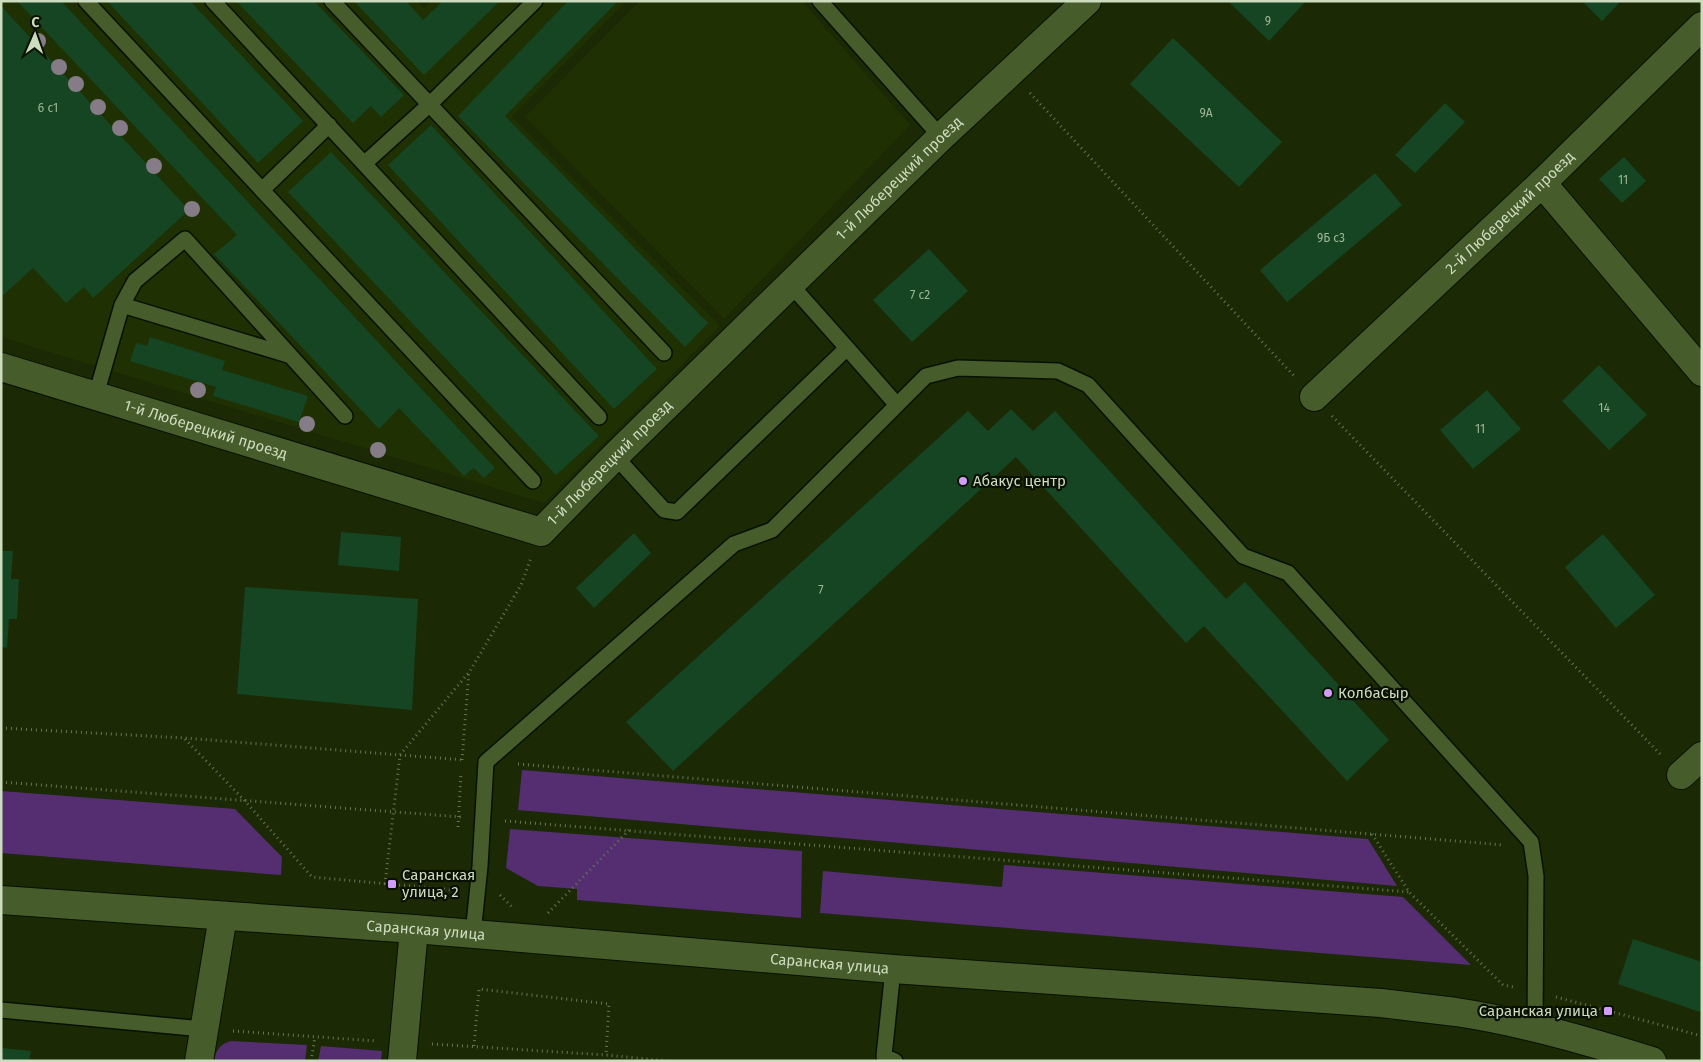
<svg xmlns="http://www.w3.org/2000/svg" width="1703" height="1062" viewBox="0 0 1703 1062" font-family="'Fira Sans',sans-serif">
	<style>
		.built { fill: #1f3103 }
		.green { fill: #552d71 }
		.building { fill: #154522 }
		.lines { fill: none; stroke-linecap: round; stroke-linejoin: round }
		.lane-casing { stroke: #071100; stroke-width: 18 }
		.street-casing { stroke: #071100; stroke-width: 30 }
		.secondary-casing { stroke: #071100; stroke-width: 30 }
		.path { stroke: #667553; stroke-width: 3; stroke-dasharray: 1 4; stroke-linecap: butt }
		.lane { stroke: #465c2a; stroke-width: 15 }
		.street { stroke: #465c2a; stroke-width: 28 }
		.secondary { stroke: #465c2a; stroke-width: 28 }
		.tree { fill: #857c87 }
		.poi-dot { fill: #d29cfd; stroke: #081101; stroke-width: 2 }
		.labels { text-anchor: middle; stroke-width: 4.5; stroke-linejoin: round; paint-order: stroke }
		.number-label { font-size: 12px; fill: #9fb698 }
		.street-label { font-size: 15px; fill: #cddbbf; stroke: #081101 }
		.poi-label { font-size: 15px; fill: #cddbbf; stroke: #081101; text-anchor: start }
	</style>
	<rect width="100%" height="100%" fill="#1b2a04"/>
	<!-- built -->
	<path class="built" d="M1,1H417L424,8L431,1H626L512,117L720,326L544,503L1,337Z
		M640,1H802L910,125L724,319L525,117Z"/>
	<!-- green -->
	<path class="green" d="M522,770L1368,839L1397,886L518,810Z
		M1,791L235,809L282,857L281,875L1,853Z
		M510,829L802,851L801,918L577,900V889L538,886L506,868Z
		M1004,865L1403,897L1471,965L820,913L823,871L1002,887Z
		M231,1041L307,1045L305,1061H214C216,1050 220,1044 231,1041Z
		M321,1046L382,1051L381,1061H318Z"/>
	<!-- building -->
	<path class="building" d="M17,1H61L495,468L484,478L474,468L464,476L399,408L379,429L214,254L237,235Z
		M107,1H190L303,121L258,163Z
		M236,1H314L404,95L381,117L371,106L353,123Z
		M354,1H406L423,20L443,1H500L424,75Z
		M568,1H618L505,116L708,323L685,347L458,116Z
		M1228,1H1306L1269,41Z
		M1582,1H1621L1602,21Z
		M1,6L189,210L93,298L84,287L66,303L33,268L1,297Z
		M1173,38L1282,142L1239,187L1130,84Z
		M1445,103L1465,122L1415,173L1395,155Z
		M431,125L657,369L614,409L388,165Z
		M331,152L599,436L556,475L288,192Z
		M1624,157L1646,181L1622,203L1599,179Z
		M1375,173L1402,205L1287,302L1260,270Z
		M929,249L968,291L912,342L873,300Z
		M150,337L225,361L222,370L308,396L299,422L213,396L216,387L130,361L136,343L147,346Z
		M1599,365L1647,415L1609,450L1562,401Z
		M1487,390L1521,429L1473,469L1440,430Z
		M1011,409L1033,431L1055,411L1226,599L1245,582L1389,740L1347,781L1204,626L1186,643L1016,457L673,771L626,722L968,411L988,431Z
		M341,532L401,537L399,571L338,565Z
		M634,533L651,553L594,608L576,588Z
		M1603,534L1655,595L1616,628L1565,567Z
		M1,551H13L11,579H19L17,619H9L7,648L1,647Z
		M245,587L418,599L412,710L237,694Z
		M1633,939L1702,962V1006L1700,1012L1618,984Z
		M1,1048L31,1051L29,1061H1Z"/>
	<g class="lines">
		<defs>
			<path id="lane" d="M86,1L533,481
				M213,1L599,417
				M332,1L664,353
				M820,1L941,137
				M365,163L429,105L535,1
				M262,190L329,125
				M122,305L288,355
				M847,348L897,405
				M96,395L122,305L135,281L185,239L345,416
				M615,456L664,510L677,512L847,348L791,285
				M473,934L480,866L486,762L734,544L772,530L926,376L958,368L1058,371L1088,385L1243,556L1288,573L1531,842L1536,876L1535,1028
				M893,969L884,1056L895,1061
				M1,1010L203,1029"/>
			<g id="street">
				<path d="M1542,183L1702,372"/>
				<path id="s1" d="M1,367L541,532L615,456L941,137L1087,1"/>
				<path id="s2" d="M1314,397L1542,183L1702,26"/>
				<path d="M1681,775L1702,756"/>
				<path d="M199,1061L223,916"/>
				<path d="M402,1061L414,929"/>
			</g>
			<g id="secondary">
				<path id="s3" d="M1,900L414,929L893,969L1381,1003C1406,1006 1431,1009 1456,1012C1522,1022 1588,1041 1652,1061"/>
			</g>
		</defs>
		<!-- lane casing -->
		<use href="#lane" class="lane-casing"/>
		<!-- street casing -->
		<use href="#street" class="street-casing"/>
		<!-- secondary casing -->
		<use href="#secondary" class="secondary-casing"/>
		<!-- path -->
		<path class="path" d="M1030,93L1295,377
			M1332,416L1662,756
			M1,728L185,738L464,760
			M185,739L244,800L312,877L455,890
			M462,760L469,671
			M518,764L1504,845
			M1,782L461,817
			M505,821L1409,892
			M458,827L461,773
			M1372,834L1409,892L1503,985L1514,987
			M385,884L400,755L470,671L521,585L531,558
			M500,895L513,908
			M548,913L629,830
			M1556,997L1702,1036
			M233,1031L376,1041
			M432,1044L606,1055L668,1061
			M474,1046L479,989L609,1004L606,1055
			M311,1061L315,1037"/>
		<!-- lane -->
		<use href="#lane" class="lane"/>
		<!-- street -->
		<use href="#street" class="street"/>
		<!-- secondary -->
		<use href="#secondary" class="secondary"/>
	</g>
	<!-- trees -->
	<g class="tree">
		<circle cx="38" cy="41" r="8"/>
		<circle cx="59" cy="67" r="8"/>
		<circle cx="76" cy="84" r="8"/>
		<circle cx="98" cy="107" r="8"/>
		<circle cx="120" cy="128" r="8"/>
		<circle cx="154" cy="166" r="8"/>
		<circle cx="192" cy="209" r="8"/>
		<circle cx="198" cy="390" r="8"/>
		<circle cx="307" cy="424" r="8"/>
		<circle cx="378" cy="450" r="8"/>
	</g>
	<!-- markers -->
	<g class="poi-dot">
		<circle cx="963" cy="481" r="5"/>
		<circle cx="1328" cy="693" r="5"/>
		<rect x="387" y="879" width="10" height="10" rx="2.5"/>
		<rect x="1603" y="1006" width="10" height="10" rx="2.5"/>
	</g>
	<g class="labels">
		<!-- number labels -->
		<g class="number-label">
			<text x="1268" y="25">9</text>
			<text x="48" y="112">6 с1</text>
			<text x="1206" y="117">9А</text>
			<text x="1623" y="184">11</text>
			<text x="1331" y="242">9Б с3</text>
			<text x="920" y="299">7 с2</text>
			<text x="1604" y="412">14</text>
			<text x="1480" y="433">11</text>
			<text x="821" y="594">7</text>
		</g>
		<!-- street labels -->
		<g class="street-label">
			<text dy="5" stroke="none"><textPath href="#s1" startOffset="1068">1-й Люберецкий проезд</textPath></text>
			<text dy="5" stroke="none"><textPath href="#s2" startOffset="269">2-й Люберецкий проезд</textPath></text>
			<text dy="5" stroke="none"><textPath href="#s1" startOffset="214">1-й Люберецкий проезд</textPath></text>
			<text dy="5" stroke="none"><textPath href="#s1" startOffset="662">1-й Люберецкий проезд</textPath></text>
			<text dy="5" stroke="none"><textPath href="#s3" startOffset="426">Саранская улица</textPath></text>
			<text dy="5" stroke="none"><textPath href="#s3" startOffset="831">Саранская улица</textPath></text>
		</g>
		<!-- poi labels -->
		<g class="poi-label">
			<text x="973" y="486">Абакус центр</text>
			<text x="1338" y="698">КолбаСыр</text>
			<text x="402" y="880">Саранская<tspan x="402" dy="17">улица, 2</tspan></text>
			<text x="1598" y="1016" text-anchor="end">Саранская улица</text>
		</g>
	</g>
	<!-- border -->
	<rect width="1703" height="1062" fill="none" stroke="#cddbbf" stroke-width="5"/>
	<!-- north arrow -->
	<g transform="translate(35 35) rotate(2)" stroke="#081101" stroke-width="4" paint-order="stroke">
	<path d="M0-4L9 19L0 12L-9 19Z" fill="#cddbbf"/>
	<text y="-8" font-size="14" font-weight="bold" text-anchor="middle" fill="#cddbbf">С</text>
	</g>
</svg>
